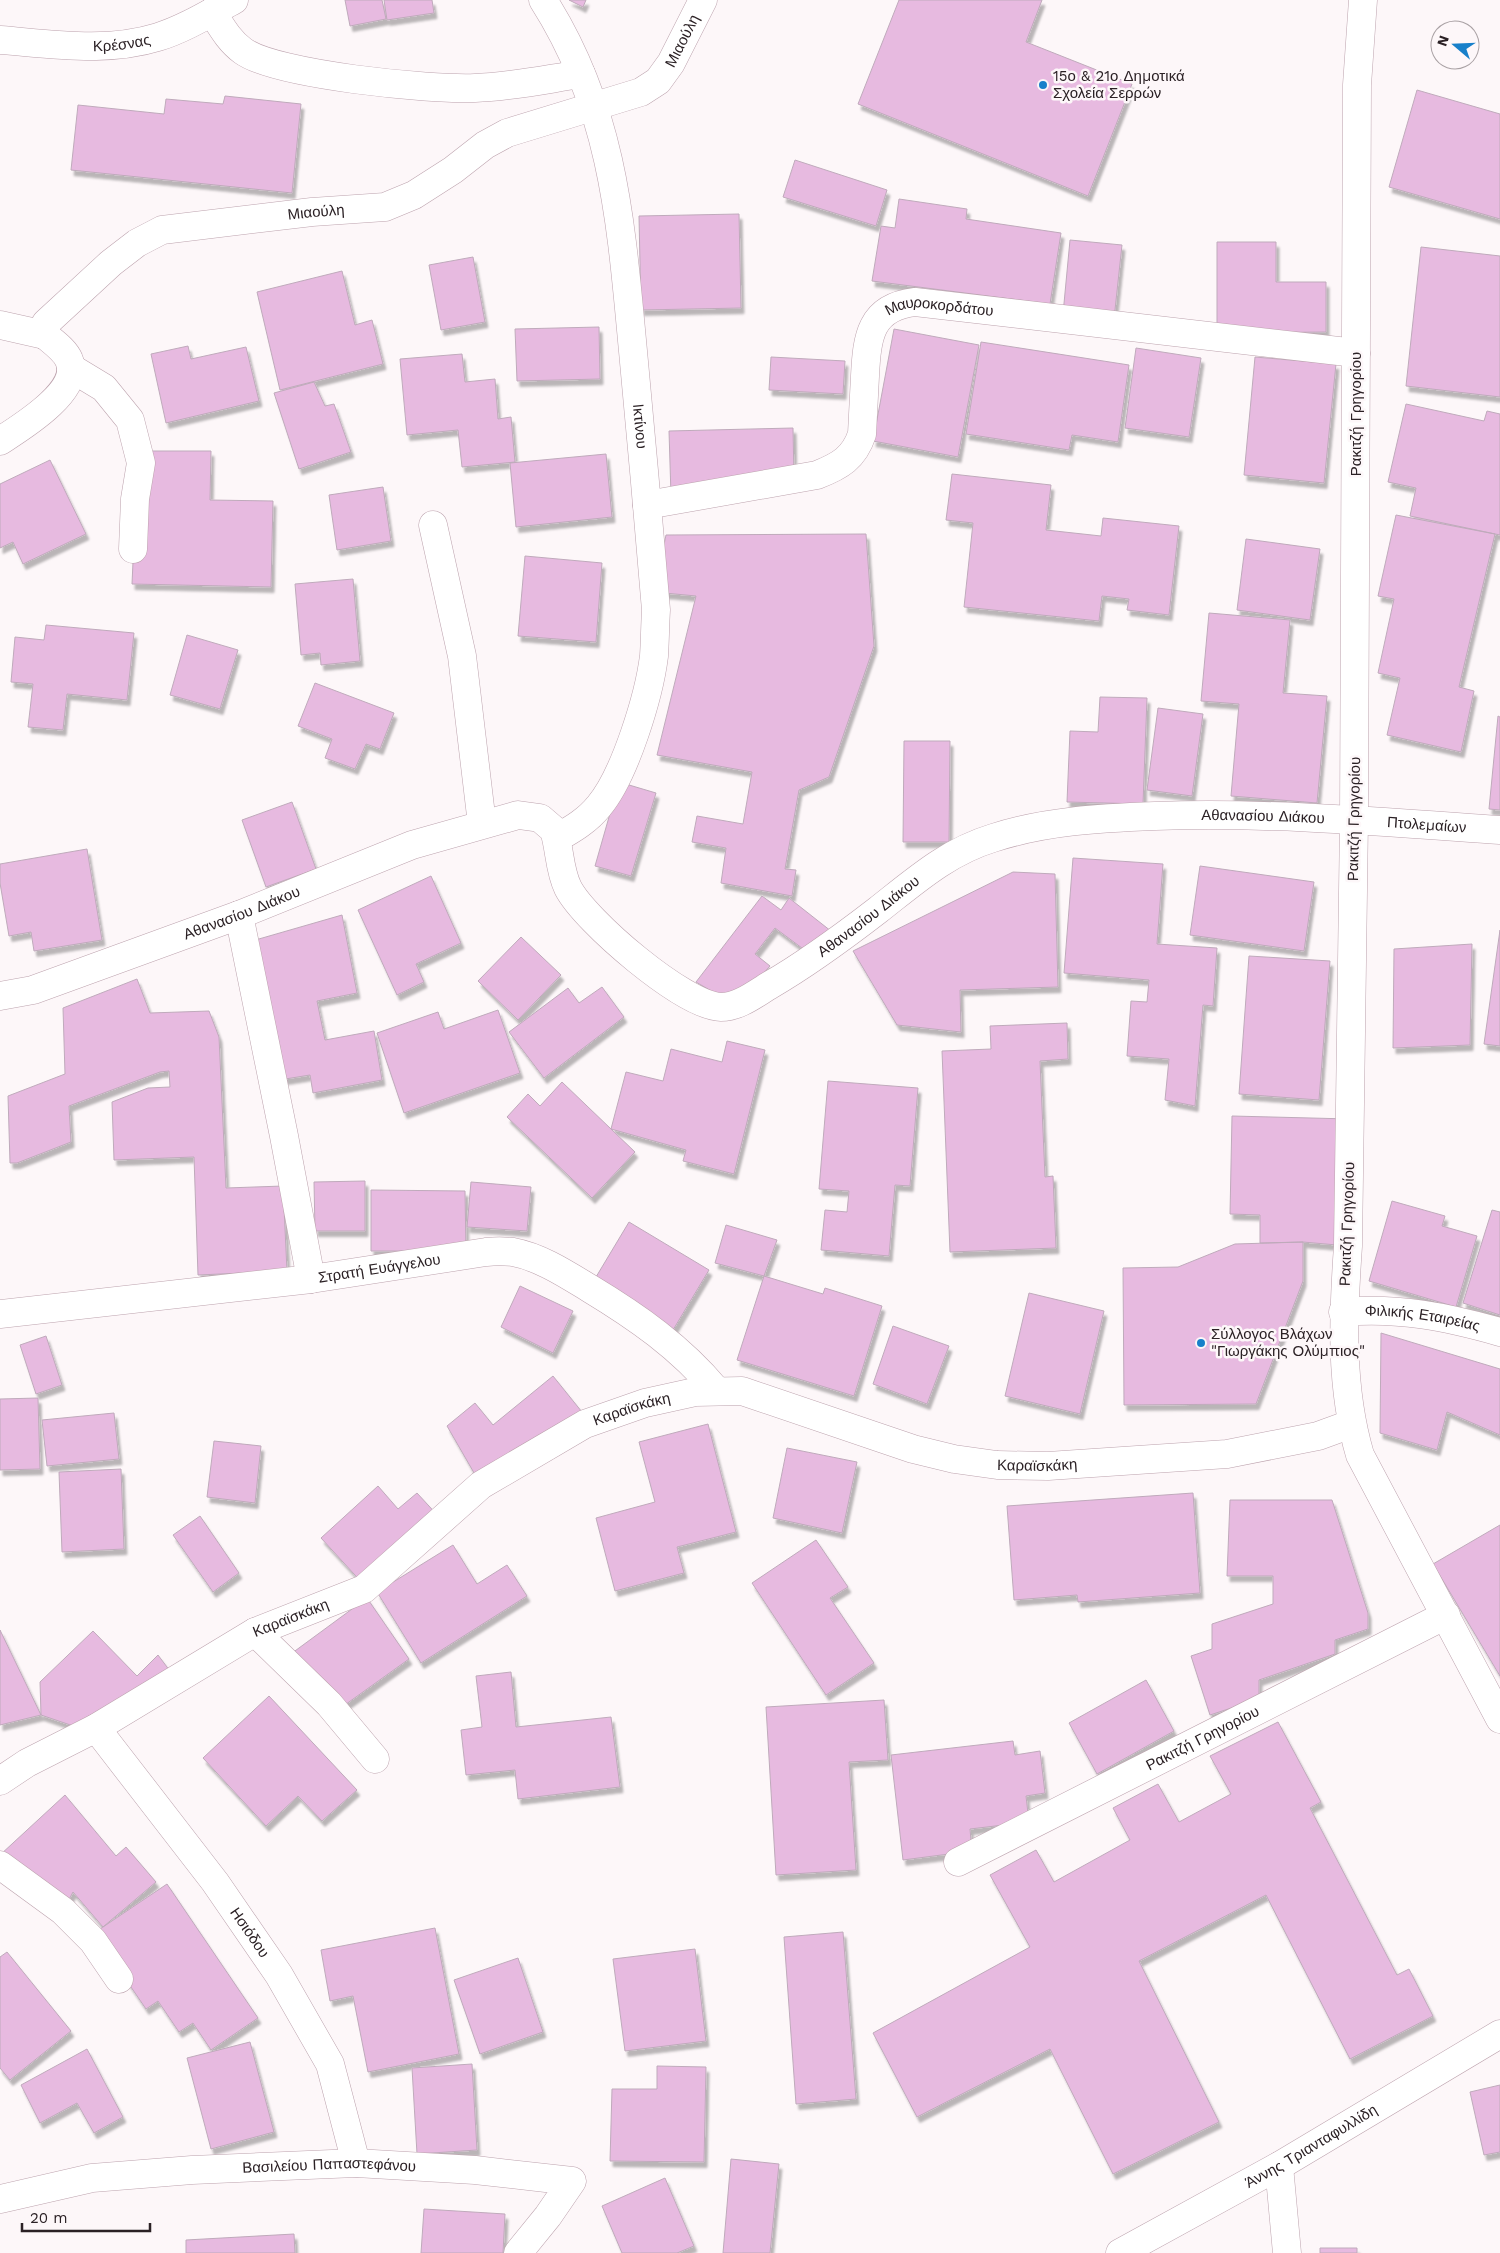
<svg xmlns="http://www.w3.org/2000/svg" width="1500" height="2253" viewBox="0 0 1500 2253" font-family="'Work Sans',sans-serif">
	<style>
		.building { fill: #e7bae0; stroke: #bfaabb; filter: url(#shadow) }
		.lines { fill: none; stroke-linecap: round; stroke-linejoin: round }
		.minor-casing { stroke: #bda3ae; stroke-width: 29 }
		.minor { stroke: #fff; stroke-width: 28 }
		.poi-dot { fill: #1880ca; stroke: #fdf7f9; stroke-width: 2 }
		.labels { text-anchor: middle; stroke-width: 5; stroke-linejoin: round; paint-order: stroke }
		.street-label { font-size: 15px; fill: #2b2125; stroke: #fdf7f9 }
		.poi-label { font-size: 15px; fill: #2b2125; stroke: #fdf7f9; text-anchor: start }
	</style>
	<defs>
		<filter id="shadow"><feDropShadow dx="3" dy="5.5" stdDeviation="1" flood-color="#0004"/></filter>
	</defs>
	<rect width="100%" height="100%" fill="#fdf7f9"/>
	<!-- building -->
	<path class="building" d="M345,0H382L386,19L350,26Z
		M384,0H432L434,13L387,20Z
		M569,0H586L583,7Z
		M899,0H1042L1026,42L1132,84L1088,196L858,104Z
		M1417,90L1500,114V219L1389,187Z
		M225,96L301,104L292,193L71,170L78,105L164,114L166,99L223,104Z
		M795,160L887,190L876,226L783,197Z
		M899,199L967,209L966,219L1061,233L1050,304L872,281L881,226L895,228Z
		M739,214L741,308L641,310L639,216Z
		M1070,240L1122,245L1114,319L1063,314Z
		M1217,242H1276V282H1326V332L1217,333Z
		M1421,247L1500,256V397L1406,386Z
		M473,257L485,322L441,330L429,265Z
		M342,271L355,325L372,320L383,364L280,390L257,292Z
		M599,327L600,379L517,381L515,329Z
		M894,329L979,345L958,457L873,441Z
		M981,342L1129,365L1118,442L1072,435L1069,450L966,434Z
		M188,346L191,359L246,347L259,401L166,423L151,354Z
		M1136,348L1201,358L1189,437L1125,428Z
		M462,354L465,382L495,379L498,419L511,417L515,462L462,467L458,430L407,435L400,359Z
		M771,357L845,361L843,394L769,390Z
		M1255,357L1336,364L1324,483L1244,475Z
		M314,382L325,406L334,404L351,452L299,469L274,393Z
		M1406,404L1484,421L1487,411L1500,414V535L1410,516L1416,488L1388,482Z
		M793,428L794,479L671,496L669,431Z
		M138,451H211L210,500L273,501L271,587L132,584Z
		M606,454L612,517L516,527L510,463Z
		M50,460L86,534L23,564L13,542L0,548V484Z
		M952,474L1051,485L1046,530L1101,536L1103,518L1179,526L1169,615L1127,610L1129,599L1102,596L1099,621L964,607L973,523L946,520Z
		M383,487L391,541L337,550L329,495Z
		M1396,515L1495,534L1459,687L1474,691L1461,752L1387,735L1400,678L1378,673L1394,599L1378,596Z
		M866,534L874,646L829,777L799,790L785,869L796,870L792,896L721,883L726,848L692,842L697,816L743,824L752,772L657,755L696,596L654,592L666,535Z
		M1246,539L1320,549L1310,620L1237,610Z
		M525,556L602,563L596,642L518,636Z
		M353,579L360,661L321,665L320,653L301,655L295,584Z
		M1209,613L1290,620L1283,693L1327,696L1317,803L1231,796L1239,704L1201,701Z
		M46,625L134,633L127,700L67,694L63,730L28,727L33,684L11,682L15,637L44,640Z
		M187,635L238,650L220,709L170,695Z
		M315,683L394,713L380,749L366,744L355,769L325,758L332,739L298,726Z
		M1100,697L1147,698L1143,804L1067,802L1070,731L1098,732Z
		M1158,708L1203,714L1192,796L1147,790Z
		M1498,716L1500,717V810L1489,809Z
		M904,741H950L949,842H903Z
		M619,782L656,793L631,876L595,866Z
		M292,802L316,869L266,887L242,820Z
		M87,849L102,940L34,951L31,932L9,936L0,883V864Z
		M1073,858L1163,864L1157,944L1217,948L1213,1006L1203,1005L1195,1106L1165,1100L1169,1059L1127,1056L1131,1001L1147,1002L1149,980L1064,973Z
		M1200,866L1314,882L1304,951L1190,935Z
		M1013,872L1055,874L1058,987L960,990L961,1032L897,1025L853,951Z
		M431,876L461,943L416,964L424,982L397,995L358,910Z
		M762,896L781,910L789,898L836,935L814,957L775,928L755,954L770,966L735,1005L696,982Z
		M342,915L357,993L317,1001L325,1040L374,1031L382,1080L313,1093L310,1075L273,1081L245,943Z
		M1500,930V1046L1484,1044Z
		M521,937L561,975L518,1020L478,981Z
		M1472,944L1470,1045L1393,1048L1394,949Z
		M1249,956L1330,961L1319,1100L1239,1094Z
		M137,979L150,1013L209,1011L219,1037L226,1188L283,1186L287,1271L198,1275L194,1157L114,1160L112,1102L148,1088L170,1087L169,1071L160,1072L69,1106L71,1142L17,1163H10L8,1096L65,1074L63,1008Z
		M602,987L624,1017L544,1078L509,1032L568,988L579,1003Z
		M498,1010L520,1073L404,1113L377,1033L438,1012L444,1029Z
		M1067,1023L1068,1059L1040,1061L1045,1177L1053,1176L1056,1248L950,1252L942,1051L991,1049L990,1026Z
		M727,1041L765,1050L734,1174L683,1161L686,1150L611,1129L626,1072L663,1081L671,1049L722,1062Z
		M828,1081L918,1088L910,1186L895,1185L889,1256L821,1250L825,1210L847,1212L849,1191L819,1189Z
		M562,1082L635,1152L592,1198L507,1117L528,1094L540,1106Z
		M1232,1116L1350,1119L1348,1246L1303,1242L1260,1243V1215L1230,1214Z
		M365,1181V1231H315L314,1182Z
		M471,1182L531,1187L527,1231L467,1227Z
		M371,1190L465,1191L466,1251H371Z
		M1392,1201L1445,1216L1442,1226L1477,1236L1456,1307L1369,1281Z
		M1492,1210L1500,1212V1315L1463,1303Z
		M629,1222L709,1270L673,1330L593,1282Z
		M726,1225L777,1240L764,1276L715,1263Z
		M1303,1242V1281L1256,1404L1124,1405L1123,1268L1178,1267L1235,1244Z
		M764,1276L823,1294L825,1288L882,1306L854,1396L737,1360Z
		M520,1286L573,1311L553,1353L501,1327Z
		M1029,1293L1104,1311L1080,1414L1005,1396Z
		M893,1326L949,1346L927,1404L873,1384Z
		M1381,1333L1500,1369V1435L1447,1412L1437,1450L1380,1433Z
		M46,1336L62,1385L36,1394L20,1345Z
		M553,1376L582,1412L481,1485L447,1426L475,1403L493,1425Z
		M38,1398L40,1469L0,1470V1399Z
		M114,1413L119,1459L47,1466L42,1420Z
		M708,1424L736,1532L677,1547L684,1573L615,1591L596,1518L655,1502L639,1442Z
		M214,1441L261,1446L255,1503L207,1497Z
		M787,1448L857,1462L842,1533L773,1518Z
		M121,1469L124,1549L62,1552L59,1472Z
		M378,1486L398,1509L417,1493L440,1518L365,1586L321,1538Z
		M1193,1493L1200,1593L1078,1602L1077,1595L1014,1600L1007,1506Z
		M1230,1500H1332L1368,1613V1629L1335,1640V1654L1259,1680V1699L1210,1715L1191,1656L1212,1649V1624L1273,1604V1576H1227Z
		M200,1516L239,1573L213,1592L173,1535Z
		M1500,1525V1676L1433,1564Z
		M816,1540L848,1587L830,1598L874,1663L826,1695L752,1583Z
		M453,1545L477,1584L507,1565L527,1596L421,1663L377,1592Z
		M367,1598L409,1659L335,1712L284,1659Z
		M0,1630L41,1715L0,1725Z
		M93,1631L137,1676L158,1655L173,1675L88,1731L41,1715L40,1682Z
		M511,1672L516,1727L611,1717L620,1787L518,1799L515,1770L466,1775L461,1730L482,1727L476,1676Z
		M1146,1680L1174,1731L1097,1774L1069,1723Z
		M269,1696L357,1790L322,1821L298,1796L266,1826L203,1758Z
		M884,1700L888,1760L849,1762L856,1870L776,1875L766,1707Z
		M1278,1722L1321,1802L1310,1808L1397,1975L1409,1969L1433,2016L1350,2059L1266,1895L1139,1961L1219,2122L1113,2174L1050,2049L917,2117L873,2033L1030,1947L990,1875L1036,1850L1054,1882L1130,1840L1113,1808L1158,1784L1179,1822L1231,1794L1210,1756Z
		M1013,1741L1015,1755L1040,1751L1045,1793L1026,1796L1029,1822L970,1829L972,1851L903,1860L891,1755Z
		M65,1795L116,1856L126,1847L156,1882L103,1927L73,1892L63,1911L0,1855Z
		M167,1884L258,2018L211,2050L193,2023L179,2032L158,2001L146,2009L94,1933Z
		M435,1928L459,2054L368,2072L353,1996L330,2001L321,1950Z
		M843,1932L856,2099L796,2104L784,1937Z
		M695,1949L706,2041L625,2051L613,1959Z
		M7,1952L71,2031L10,2080L0,2068V1957Z
		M518,1958L543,2032L480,2054L454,1980Z
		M250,2042L274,2132L211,2149L187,2058Z
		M87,2049L123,2117L94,2133L77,2103L40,2123L21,2085Z
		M472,2064L477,2150L417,2154L412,2068Z
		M657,2066L706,2067L704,2162L610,2161L612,2089H657Z
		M1500,2085V2152L1484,2155L1470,2092Z
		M731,2159L779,2164L770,2253H723Z
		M665,2178L694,2246L677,2253H622L602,2206Z
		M424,2209L505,2214L503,2253H421Z
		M294,2234L295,2253H186V2240Z
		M1320,2248H1357V2253H1320Z"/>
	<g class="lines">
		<defs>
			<g id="minor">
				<path id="s1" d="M543,0C614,111 621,224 633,351C641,437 649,524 656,610C655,626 655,641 654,656C649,696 625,775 599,806C588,820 573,829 557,838"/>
				<path d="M1363,0L1357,85L1354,820L1348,1246C1343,1316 1340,1387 1360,1455L1500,1719"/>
				<path d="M212,12C221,26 229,41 243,51C276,75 431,90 475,88C511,87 547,79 581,74"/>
				<path id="s2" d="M0,40C51,44 107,53 158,37C184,29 210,13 234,0"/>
				<path d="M0,325L45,335"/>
				<path d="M71,368L104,388L130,420L141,463L135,499L133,549"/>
				<path id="s3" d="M0,441C20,428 83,390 69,360C65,350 53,342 45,335L46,323L111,263L137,243L162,230L312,212L385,207L414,195L453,170L485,145L507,133L641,92L658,81L671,63L703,0"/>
				<path id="s4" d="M647,505L817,475C840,466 854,458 862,434C863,415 864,395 865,376C867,337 870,307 915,302L1356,353"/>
				<path d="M433,525L462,656L482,824"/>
				<path d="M239,915L284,1136L311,1279"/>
				<path id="s5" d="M0,996L33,990L239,915L412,845L518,815L540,818L554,830C560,849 559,870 568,888C585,921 684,1006 721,1007C739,1007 755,994 770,985C808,963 843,937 878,910C915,881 947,852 993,838C1045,821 1101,818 1155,816C1270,812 1385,822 1500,830"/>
				<path id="s6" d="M1343,1312C1398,1307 1447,1317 1500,1332"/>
				<path id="s7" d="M0,1314L311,1279L486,1252C495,1251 504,1251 513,1252C540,1257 566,1274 589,1288C637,1317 680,1347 716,1390"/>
				<path d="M255,1632L329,1704L375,1759"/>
				<path id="s8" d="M96,1728L215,1882L279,1975L330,2064L356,2163"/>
				<path id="s9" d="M0,1781L27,1763L96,1728L255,1632L364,1589L481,1485L585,1424L645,1403L695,1392L742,1391L913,1449L954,1459L997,1465L1048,1466L1227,1454L1318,1436L1351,1424"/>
				<path id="s10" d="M958,1862L1446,1615"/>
				<path d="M0,1865L63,1911L93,1941L119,1979"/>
				<path d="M1279,2166L1287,2253"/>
				<path id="s11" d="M0,2199L92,2178L192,2170L356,2163L475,2170L572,2181L548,2216L518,2253"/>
				<path id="s12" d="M1120,2253L1279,2166L1500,2034"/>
			</g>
		</defs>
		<!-- minor casing -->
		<use href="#minor" class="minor-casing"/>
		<!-- minor -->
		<use href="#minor" class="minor"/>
	</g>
	<!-- markers -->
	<g class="poi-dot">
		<circle cx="1043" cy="85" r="5"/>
		<circle cx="1201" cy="1343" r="5"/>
	</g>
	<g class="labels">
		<!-- street labels -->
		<g class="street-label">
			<text dy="5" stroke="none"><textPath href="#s3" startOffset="885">Μιαούλη</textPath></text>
			<text dy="5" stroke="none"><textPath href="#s2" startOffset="122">Κρέσνας</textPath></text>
			<text dy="5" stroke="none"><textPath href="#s3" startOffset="465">Μιαούλη</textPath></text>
			<text dy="5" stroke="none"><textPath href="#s4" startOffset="419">Μαυροκορδάτου</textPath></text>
			<text transform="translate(1356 414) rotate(-90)" y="5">Ρακιτζή Γρηγορίου</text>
			<text dy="5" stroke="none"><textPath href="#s1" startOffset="442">Ικτίνου</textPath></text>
			<text dy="5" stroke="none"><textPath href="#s5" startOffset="1442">Αθανασίου Διάκου</textPath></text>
			<text transform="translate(1354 819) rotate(-89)" y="5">Ρακιτζή Γρηγορίου</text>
			<text dy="5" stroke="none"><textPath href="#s5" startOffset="1606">Πτολεμαίων</textPath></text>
			<text dy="5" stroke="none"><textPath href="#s5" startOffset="256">Αθανασίου Διάκου</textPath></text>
			<text dy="5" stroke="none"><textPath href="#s5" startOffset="1022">Αθανασίου Διάκου</textPath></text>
			<text transform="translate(1347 1224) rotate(-88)" y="5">Ρακιτζή Γρηγορίου</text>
			<text dy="5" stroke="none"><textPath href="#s7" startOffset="382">Στρατή Ευάγγελου</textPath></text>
			<text dy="5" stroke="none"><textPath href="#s6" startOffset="80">Φιλικής Εταιρείας</textPath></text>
			<text dy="5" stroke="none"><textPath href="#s9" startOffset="739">Καραϊσκάκη</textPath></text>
			<text dy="5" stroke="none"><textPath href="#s9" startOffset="1158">Καραϊσκάκη</textPath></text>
			<text dy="5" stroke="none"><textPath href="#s9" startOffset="334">Καραϊσκάκη</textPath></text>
			<text dy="5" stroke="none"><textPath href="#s10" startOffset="274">Ρακιτζή Γρηγορίου</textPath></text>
			<text dy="5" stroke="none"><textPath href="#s8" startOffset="256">Ησιόδου</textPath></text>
			<text dy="5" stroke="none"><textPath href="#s12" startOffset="219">Άννης Τριανταφυλλίδη</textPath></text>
			<text dy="5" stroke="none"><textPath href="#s11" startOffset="332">Βασιλείου Παπαστεφάνου</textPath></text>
		</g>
		<!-- poi labels -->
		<g class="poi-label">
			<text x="1053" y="81">15ο &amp; 21ο Δημοτικά<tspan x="1053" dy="17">Σχολεία Σερρών</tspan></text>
			<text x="1211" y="1339">Σύλλογος Βλάχων<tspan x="1211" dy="17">"Γιωργάκης Ολύμπιος"</tspan></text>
		</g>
	</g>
	<!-- north arrow -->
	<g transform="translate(1455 45) rotate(289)"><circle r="24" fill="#fdf7f9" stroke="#a9a1a4"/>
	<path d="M0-4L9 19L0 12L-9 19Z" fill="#1880ca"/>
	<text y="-8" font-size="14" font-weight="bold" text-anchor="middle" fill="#2b2125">N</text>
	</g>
	<!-- scale -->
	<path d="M22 2223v8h128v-8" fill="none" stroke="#2b2125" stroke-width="2.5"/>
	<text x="30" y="2223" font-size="15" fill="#2b2125" stroke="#fdf7f9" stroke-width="4" paint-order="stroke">20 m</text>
</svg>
